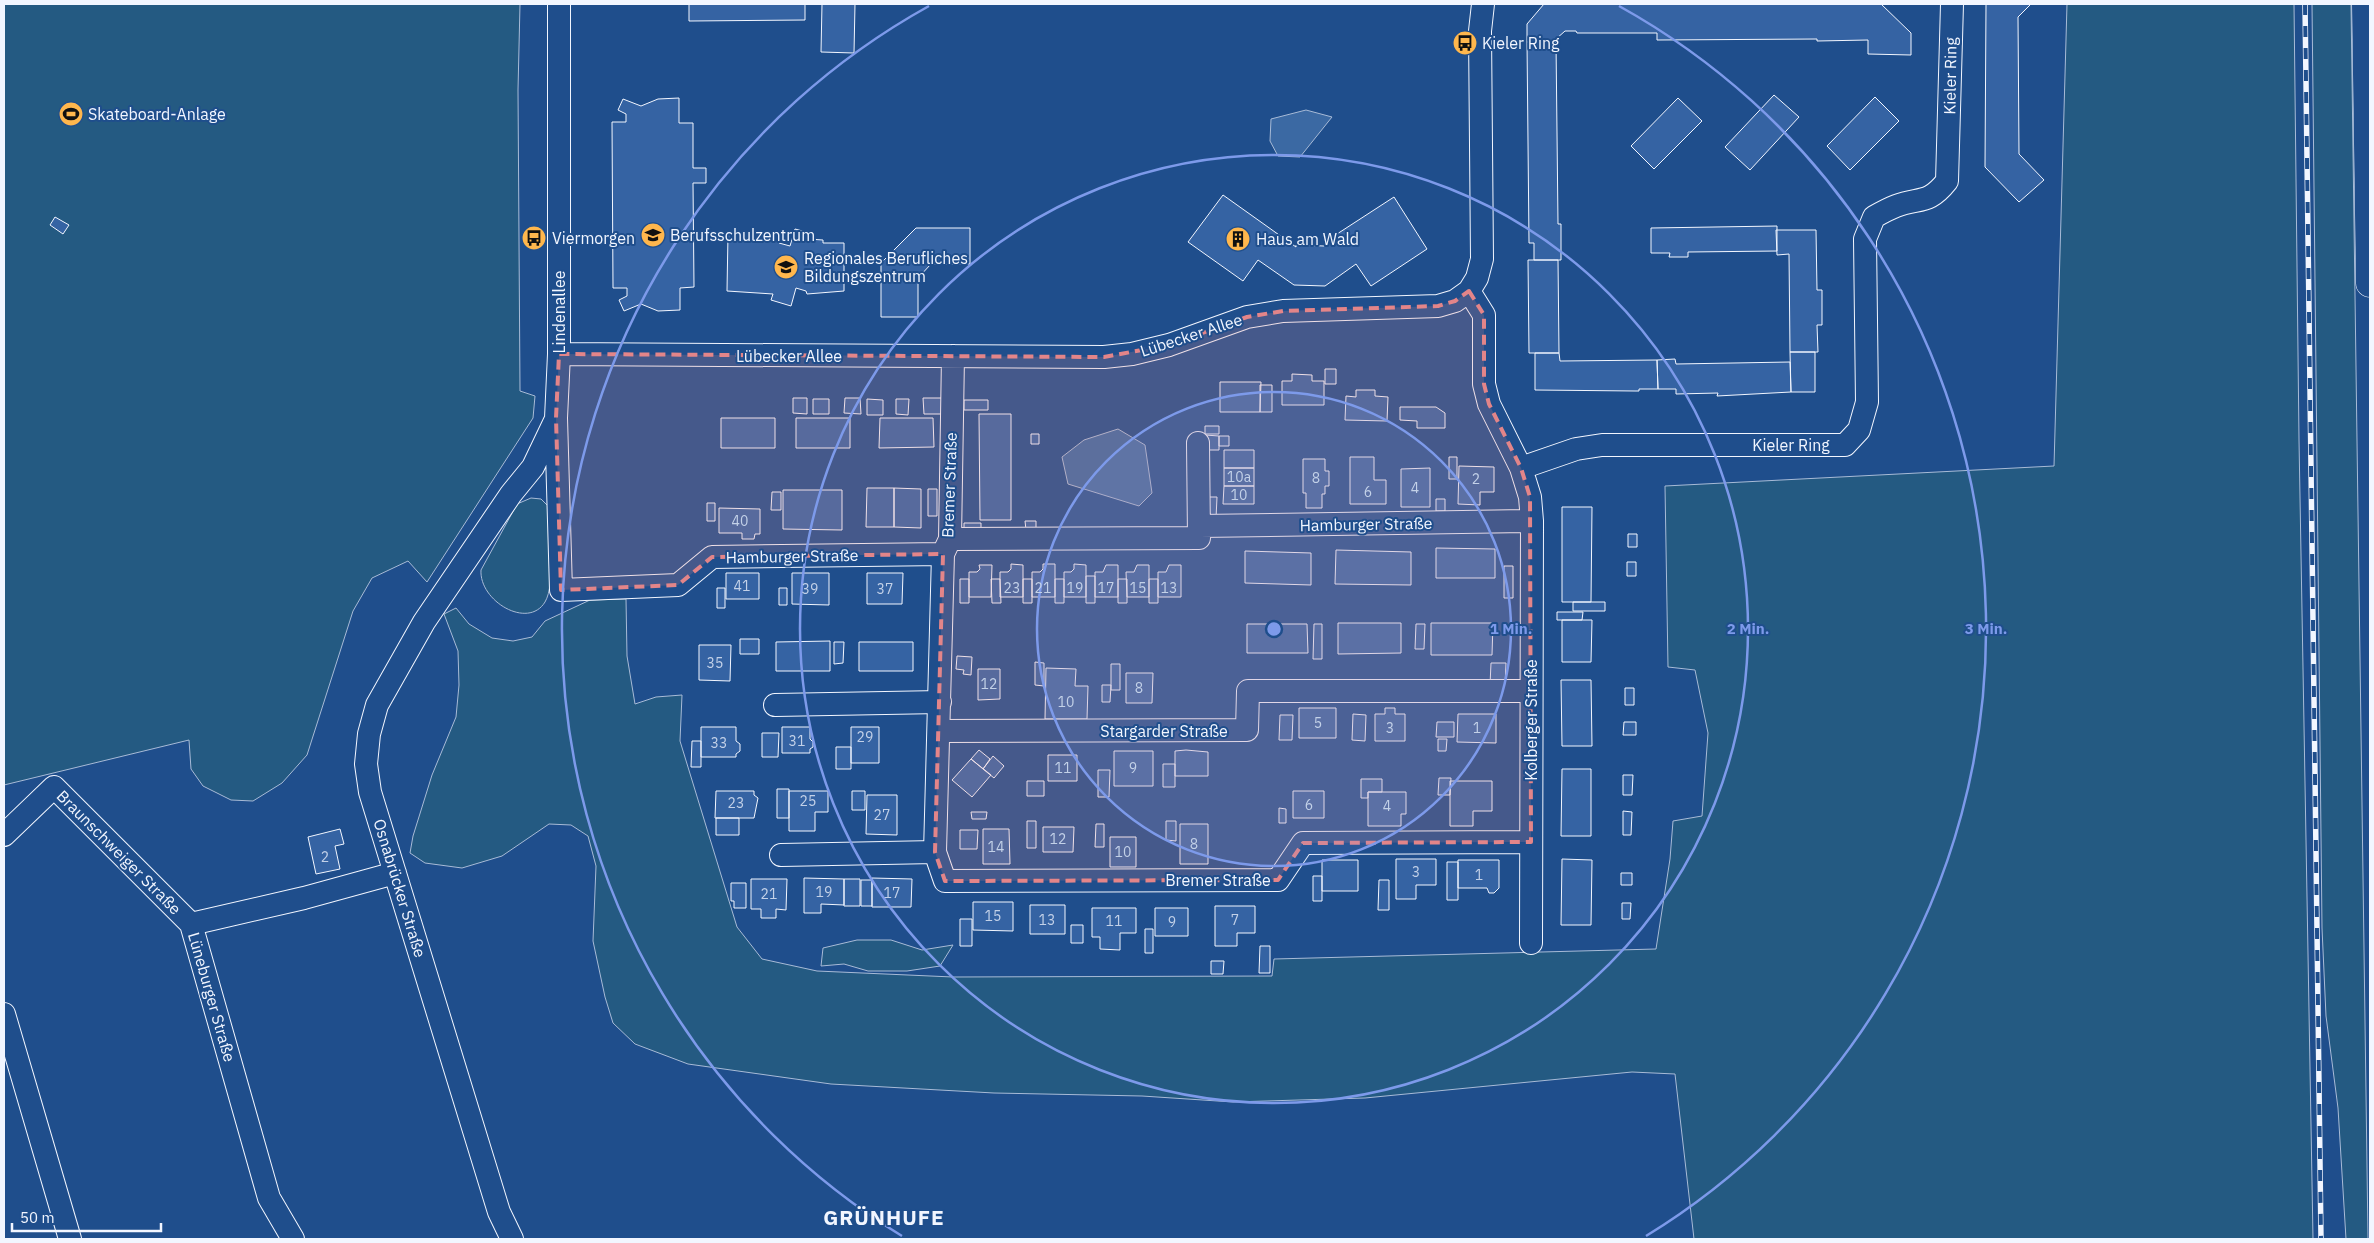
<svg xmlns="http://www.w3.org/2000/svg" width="2374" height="1243" viewBox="0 0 2374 1243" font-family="'IBM Plex Sans',sans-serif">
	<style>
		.green { fill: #245a82; stroke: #a8bbd7 }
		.water { fill: #3b69a3; stroke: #a8bbd7 }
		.building { fill: #3563a3; stroke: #f2f6ff }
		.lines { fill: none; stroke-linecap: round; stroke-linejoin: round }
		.minor-casing { stroke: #f2f6ff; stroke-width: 24 }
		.major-casing { stroke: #f2f6ff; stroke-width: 29 }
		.minor { stroke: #1f4e8c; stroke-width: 22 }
		.major { stroke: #1f4e8c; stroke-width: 28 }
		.rail-casing { stroke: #f2f6ff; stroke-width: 5.5 }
		.rail { stroke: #1f4e8c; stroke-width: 4; stroke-dasharray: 11; stroke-linecap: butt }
		.marked { fill: #e38589; fill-opacity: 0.2; stroke: #e38589; stroke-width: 4; stroke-dasharray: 10 6; stroke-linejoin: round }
		.ring { fill: none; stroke: #7d9aea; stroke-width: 2.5 }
		.labels { text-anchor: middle; stroke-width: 4; stroke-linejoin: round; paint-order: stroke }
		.number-label { font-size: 14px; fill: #c3d1e8 }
		.poi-label { font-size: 16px; fill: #f2f6ff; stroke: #1f4e8c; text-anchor: start }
		.street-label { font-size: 16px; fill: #f2f6ff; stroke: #1f4e8c }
		.district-label { font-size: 21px; font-weight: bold; letter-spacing: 1px; fill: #f2f6ff; stroke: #1f4e8c }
		.centre { fill: #7d9aea; stroke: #1f4e8c; stroke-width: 2.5 }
		.ring-label { font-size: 15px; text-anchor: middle; font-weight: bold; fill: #7d9aea; stroke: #1f4e8c; stroke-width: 4; stroke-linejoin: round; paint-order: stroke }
	</style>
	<rect width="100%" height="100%" fill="#1f4e8c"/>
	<!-- green -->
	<path class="green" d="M4,4H520L518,90L520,391L535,396L533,418L427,582L408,561L372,578L353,611L307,755L282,783L253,801L231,800L203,786L191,769L189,740L4,785Z
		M2067,4H2294L2299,440L2313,1239H1694L1675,1074L1632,1072L1365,1098L1233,1102L1142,1096L994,1093L831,1084L688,1064L635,1044L613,1023L605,997L593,941L596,866L588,836L571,825L549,824L502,856L462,868L425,863L410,853L413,836L432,775L456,717L459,685L458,651L444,614L456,608L469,624L492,638L513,641L532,637L545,621L590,600L626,599L627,656L635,704L656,697L682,695L680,741L737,927L762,959L817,971L953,977L1272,976L1274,959L1656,949L1670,859L1673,821L1702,816L1708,733L1695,670L1668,667L1665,486L2054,466Z
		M2312,4H2351L2368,1239H2346L2338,1108L2326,1016L2322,928Z
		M531,498L541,499L548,506C549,528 556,584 545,602C528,630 479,601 481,570L517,504Z
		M857,940H891L922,950L953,945L940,966L907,971H868L844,964L821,966L823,948Z"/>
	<!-- water -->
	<path class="water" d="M1306,110L1332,117L1300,157L1278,156L1270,141L1271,119Z
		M1118,429L1145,445L1152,493L1139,506L1068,484L1062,457L1084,440Z"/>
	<!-- building -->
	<path class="building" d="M689,4H805V20L689,21Z
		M822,4H855L854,53L821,52Z
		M1544,4H1881L1911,33V55L1868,54V40L1817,41V39L1657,40V33H1577L1576,31H1565L1556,39V42H1527V24Z
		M1986,4H2031L2018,17L2019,154L2044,180L2019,202L1985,167Z
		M1527,42H1556L1558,224H1561V260H1534V243H1529Z
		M1774,95L1799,117L1750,170L1725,147Z
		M1875,97L1899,121L1850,170L1827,146Z
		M679,98V123H693V168H706V183H693L694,287L680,288V310L658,311L641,304L624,311L619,300L627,296V288H613L612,122H626V114L618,110L623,99L641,106L658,99Z
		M1678,98L1702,121L1654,169L1631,146Z
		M1223,195L1296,247V245L1324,246L1338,236L1337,234L1394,197L1427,249L1371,286L1356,264L1325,286L1294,285L1258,260L1243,281L1188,242Z
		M55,217L69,225L63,234L50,225Z
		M1777,226V251L1688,252V257H1669L1670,253H1651V228Z
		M916,228H970V264H931L918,278V317H881V263Z
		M795,229L810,233L808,239L823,240V243H844V291L807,294L806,291L796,288L791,306L771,300L773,294L727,291L728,234H750V240H779V243L790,246Z
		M1776,230H1816L1817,290H1822V325H1817L1818,352H1790L1789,254L1777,255Z
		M1528,260H1558L1559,353H1529Z
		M1790,352H1815V392H1791Z
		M1535,353H1559L1560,361L1657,360L1658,389H1639V391H1635L1535,390Z
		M1675,359L1676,364L1790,362L1791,392L1717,396L1718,393L1676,394V389H1658L1657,360Z
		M1325,369H1336V384H1325Z
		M1292,374L1312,375V381H1324V405H1282V381H1292Z
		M1220,382H1261L1260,412H1220Z
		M1260,385H1272V412H1260Z
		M1356,390H1375V396L1388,397L1387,421L1345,420L1346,396L1356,397Z
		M793,398H807V414L793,413Z
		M845,398H860L861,414L844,413Z
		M923,398H942V414H924Z
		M813,399H829V414H813Z
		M867,399L883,400V415H867Z
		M896,399H909L908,415L896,414Z
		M964,400H988V410H964Z
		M1400,407H1436L1445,413V428H1417V421L1400,420Z
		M979,414H1011V520H980Z
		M721,418H775V448H721Z
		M796,418H850V448H796Z
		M880,418H933L934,447L879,448Z
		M1205,426H1219V434H1205Z
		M1031,434H1039V444H1031Z
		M1205,435L1219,436V450H1204Z
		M1219,436H1229V446H1219Z
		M1224,450H1254V468H1224Z
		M1350,457H1374V480H1386V504H1350Z
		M1449,457H1457V479H1449Z
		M1303,459H1325V471H1329V486H1325V494H1322V508H1306V493H1303Z
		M1459,466L1494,467V492H1480V505L1458,504Z
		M1224,468H1254V486H1224Z
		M1430,468V507H1401V469Z
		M1224,486H1254V504H1223Z
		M867,488H894V527H866Z
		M894,488L921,489V528L894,527Z
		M928,489H937V516H928Z
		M783,490H842V530L783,529Z
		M772,492H781V510H771Z
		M1205,497H1217L1216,519H1204Z
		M1436,499H1445V511H1436Z
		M707,503H715V521H707Z
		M1562,507H1592L1591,602H1562Z
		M719,508L760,509V534H755L754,539H742V533H719Z
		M1025,521H1036V530H1026Z
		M964,523H981V532H964Z
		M1628,534H1637V547H1628Z
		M1436,548L1495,549V578H1436Z
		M1336,550L1411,552V585L1335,584Z
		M1245,551L1311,553V585L1245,583Z
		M1627,562H1636V576H1627Z
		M1011,564L1023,565V597H1000V572H1008L1011,569Z
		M1043,564H1055V597H1032V572H1040L1043,569Z
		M1074,564L1086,565V597H1064V572H1071L1074,569Z
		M979,565H992L991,597H969V572H977L980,569Z
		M1106,565H1118V597H1095V572H1103Z
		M1137,565H1149V597H1127L1126,572H1134Z
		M1169,565H1181V597H1158V572H1166Z
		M1504,566H1513V598H1504Z
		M726,573H759V599H726Z
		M792,573H829V605L792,604Z
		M867,573H903L902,604H867Z
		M1086,576H1095V603H1086Z
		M960,579H969V603H960Z
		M991,579H1000L1001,603H992Z
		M1023,579H1032V603H1023Z
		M1055,579H1064V603H1055Z
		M1118,579H1127V603H1118Z
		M1149,579H1158V603H1149Z
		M717,588H725V608H717Z
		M779,588H787V605H779Z
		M1573,602H1605V611H1573Z
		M1557,612H1583L1582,620H1557Z
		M1562,620H1592L1591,662H1562Z
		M1338,623H1401V653L1338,654Z
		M1431,623H1493L1492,655H1431Z
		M1247,624H1307L1308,653H1247Z
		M1314,624H1322V659H1313Z
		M1416,624H1425L1424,649H1415Z
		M740,639H759V654H740Z
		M830,641V671H776V642Z
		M834,642H844L843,663L834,664Z
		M859,642H913V671H859Z
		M699,645H731L730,681L699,680Z
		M957,656L972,657L971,675L963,674L964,670L956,669Z
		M1035,662L1044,663V686L1035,685Z
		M1491,663H1506L1505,685H1490Z
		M1111,664H1120V690H1111Z
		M1046,668L1076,669L1075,686H1088L1087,719H1045Z
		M978,669H1000V699L978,700Z
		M1126,673H1153L1152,703H1126Z
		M1561,680H1591L1592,746H1562Z
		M1102,685H1111L1110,702H1102Z
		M1625,688H1634V705H1625Z
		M1299,708H1336V738H1299Z
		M1385,708H1395V714H1405V741H1375V714H1385Z
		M1353,714L1366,715L1365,741L1352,740Z
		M1458,714H1496V743L1457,742Z
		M1280,715H1293L1292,740H1279Z
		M1437,722H1454V737H1436Z
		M1624,722H1636V735H1623Z
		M701,727H736V741L740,744V751L736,754V757H701Z
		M782,727H810V739L813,742V747L810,749V753H782Z
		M851,727H879V763H851Z
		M762,733H779L778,757H762Z
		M1438,739H1447L1446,751H1438Z
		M692,741H701V767H691Z
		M836,747H851V769H836Z
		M979,750L990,759L983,769L971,759Z
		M1186,750L1208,752V776H1175V751Z
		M1114,751H1153V786H1114Z
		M1048,755H1077V781H1048Z
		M993,756L1004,766L994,778L983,769Z
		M971,759L991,775L972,797L952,780Z
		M1163,764H1175V787H1163Z
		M1562,769H1591V836H1561Z
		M1098,770H1110L1109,797H1098Z
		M1623,775H1633L1632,795H1623Z
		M1439,778H1451L1450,795H1438Z
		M1361,779H1382V792H1368V798H1361Z
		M1027,781H1044V796H1027Z
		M1450,781H1492V811H1473V826H1450Z
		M777,789H789V818H777Z
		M716,791H754V795L758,798L754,818H715Z
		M789,791H828V812H815V831H789Z
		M852,791H865V810H852Z
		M1293,791H1324V818H1293Z
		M1368,792H1406V814H1401V826H1368Z
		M867,795H897V835L866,834Z
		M1279,808L1286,809V823H1279Z
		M1623,811L1632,812L1631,835H1623Z
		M971,812H987L986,819H972Z
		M716,818H739V835H716Z
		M1027,821H1036V848H1027Z
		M1166,821H1176V841L1166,840Z
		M1096,824H1104V847H1095Z
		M1180,824H1208V864H1180Z
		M1043,827H1074L1073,852H1043Z
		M340,829L344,844L335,846L340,869L316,874L308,837Z
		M983,829H1009L1010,864H983Z
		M960,830H978L977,849H960Z
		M1110,837H1136V867H1110Z
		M1396,859H1436V885H1416V899H1396Z
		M1562,859L1592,860L1591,925H1561Z
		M1322,860H1358V891H1322Z
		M1458,860H1499V888L1494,893H1489L1487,888H1458Z
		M1447,862H1458V900H1447Z
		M1621,873H1632V885H1621Z
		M1313,876H1322V901H1313Z
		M804,878L844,879V905L821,904V913H804Z
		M872,878L912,879L911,907H872Z
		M751,879H787L786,910L776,909V918H761V909H751Z
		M844,879H860V906H844Z
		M861,880H872V906H861Z
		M1379,880H1389V910H1378Z
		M731,883H746V908H734V901H731Z
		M973,902H1013V931L973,930Z
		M1622,903H1631L1630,919H1622Z
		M1030,905H1065V934H1030Z
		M1215,906H1255V933H1237V946H1215Z
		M1092,908H1136V933H1120V950L1100,949V937H1092Z
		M1155,908H1188V936H1155Z
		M960,919H972V946H960Z
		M1071,925H1083V943H1071Z
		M1145,929H1153V953H1145Z
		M1260,946H1270V973H1259Z
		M1211,961H1224L1223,974H1211Z"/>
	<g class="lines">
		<defs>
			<path id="minor" d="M559,4V354L556,418L561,590L678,585L712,557L943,554
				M1469,291L1484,315V384L1489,404L1521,468L1576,449L1602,445H1845L1859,430L1867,402L1865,239L1874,217C1881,213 1888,209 1896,206C1920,197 1928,205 1947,181L1952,4
				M559,354L1104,357L1132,354L1169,345L1247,317L1283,311L1438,306L1455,301L1469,291L1477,278L1482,259L1480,31L1483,4
				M953,356L950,539L943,554L935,852L945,881L1278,880L1303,843L1531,842
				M1521,468L1530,497L1532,521L1531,943
				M1200,526L1532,521
				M950,539L1199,538L1198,443
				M775,705L940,702
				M939,731L1247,730L1248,691H1531
				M4,835L54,787L191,924L269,1198L293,1239
				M781,855L935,852
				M191,924L304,898L395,873
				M4,1014L70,1239
				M512,1239L499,1212L370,792L366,764L369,734L377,705L424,622L511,494L533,467L555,421"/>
			<path id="major" d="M2366,4L2370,283"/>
		</defs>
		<!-- minor casing -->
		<use href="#minor" class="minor-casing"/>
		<!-- major casing -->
		<use href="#major" class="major-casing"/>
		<!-- minor -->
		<use href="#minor" class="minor"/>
		<!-- major -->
		<use href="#major" class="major"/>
		<defs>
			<path id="rail" d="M2305,4L2321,1239"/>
		</defs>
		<!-- rail casing -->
		<use href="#rail" class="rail-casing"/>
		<!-- rail -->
		<use href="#rail" class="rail"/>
	</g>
	<!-- marked area -->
	<path class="marked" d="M1469,291L1484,315V384L1489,404L1521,468L1530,497L1531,842L1303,843L1278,880L945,881L935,852L943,554L712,557L678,585L561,590L556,418L559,354L1104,357L1169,345L1247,317L1283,311L1438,306L1455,301Z"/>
	<!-- distance rings -->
	<circle cx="1274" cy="629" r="237" fill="#7d9aea" fill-opacity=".12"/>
	<g class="ring">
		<circle cx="1274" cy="629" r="237"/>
		<circle cx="1274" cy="629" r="474"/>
		<path d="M902 1236A712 712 0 0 1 929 6M1619 6A712 712 0 0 1 1646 1236"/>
	</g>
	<!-- icons -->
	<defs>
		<symbol id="bus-disc" viewBox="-11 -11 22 22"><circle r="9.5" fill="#ffb74d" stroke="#1f4e8c"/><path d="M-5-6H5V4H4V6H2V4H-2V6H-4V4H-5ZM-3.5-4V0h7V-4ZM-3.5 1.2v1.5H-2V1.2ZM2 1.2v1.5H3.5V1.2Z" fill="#111"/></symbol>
		<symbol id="stadium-disc" viewBox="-11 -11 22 22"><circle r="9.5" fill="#ffb74d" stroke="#1f4e8c"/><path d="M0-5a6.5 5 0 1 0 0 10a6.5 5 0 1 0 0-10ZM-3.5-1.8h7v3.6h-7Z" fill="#111"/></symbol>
		<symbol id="school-disc" viewBox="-11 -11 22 22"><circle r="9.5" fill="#ffb74d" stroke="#1f4e8c"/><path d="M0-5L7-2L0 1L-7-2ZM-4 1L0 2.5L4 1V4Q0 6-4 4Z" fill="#111"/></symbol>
		<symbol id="building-disc" viewBox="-11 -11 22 22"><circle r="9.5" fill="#ffb74d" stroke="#1f4e8c"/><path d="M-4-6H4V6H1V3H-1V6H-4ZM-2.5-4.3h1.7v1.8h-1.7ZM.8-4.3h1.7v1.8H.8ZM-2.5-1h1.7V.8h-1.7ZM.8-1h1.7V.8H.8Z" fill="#111"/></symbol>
	</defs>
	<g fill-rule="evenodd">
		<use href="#bus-disc" x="1451" y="29" width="28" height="28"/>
		<use href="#stadium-disc" x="57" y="100" width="28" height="28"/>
		<use href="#school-disc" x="639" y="221" width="28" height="28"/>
		<use href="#bus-disc" x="520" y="224" width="28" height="28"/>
		<use href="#building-disc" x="1224" y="225" width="28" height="28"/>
		<use href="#school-disc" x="772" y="253" width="28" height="28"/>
	</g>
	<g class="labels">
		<!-- number labels -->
		<g class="number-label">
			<text x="1239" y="482">10a</text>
			<text x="1316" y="483">8</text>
			<text x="1476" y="484">2</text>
			<text x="1415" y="493">4</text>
			<text x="1368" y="497">6</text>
			<text x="1239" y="500">10</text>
			<text x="740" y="526">40</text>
			<text x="742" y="591">41</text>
			<text x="1012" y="593">23</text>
			<text x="1043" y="593">21</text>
			<text x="1075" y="593">19</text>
			<text x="1106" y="593">17</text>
			<text x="1138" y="593">15</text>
			<text x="1169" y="593">13</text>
			<text x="810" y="594">39</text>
			<text x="885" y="594">37</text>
			<text x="715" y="668">35</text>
			<text x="989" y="689">12</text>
			<text x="1139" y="693">8</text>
			<text x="1066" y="707">10</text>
			<text x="1318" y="728">5</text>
			<text x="1390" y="733">3</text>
			<text x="1477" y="733">1</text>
			<text x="865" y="742">29</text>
			<text x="797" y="746">31</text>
			<text x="719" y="748">33</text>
			<text x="1063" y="773">11</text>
			<text x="1133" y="773">9</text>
			<text x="808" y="806">25</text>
			<text x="736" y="808">23</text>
			<text x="1309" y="810">6</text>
			<text x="1387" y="811">4</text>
			<text x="882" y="820">27</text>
			<text x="1058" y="844">12</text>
			<text x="1194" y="849">8</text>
			<text x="996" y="852">14</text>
			<text x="1123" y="857">10</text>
			<text x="325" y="862">2</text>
			<text x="1416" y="877">3</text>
			<text x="1479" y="880">1</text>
			<text x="824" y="897">19</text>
			<text x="892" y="898">17</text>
			<text x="769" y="899">21</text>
			<text x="993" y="921">15</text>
			<text x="1047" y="925">13</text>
			<text x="1235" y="925">7</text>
			<text x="1114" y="926">11</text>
			<text x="1172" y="927">9</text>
		</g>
		<!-- poi labels -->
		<g class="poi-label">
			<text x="1482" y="49">Kieler Ring</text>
			<text x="88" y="120">Skateboard-Anlage</text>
			<text x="670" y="241">Berufsschulzentrum</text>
			<text x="552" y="244">Viermorgen</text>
			<text x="1256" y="245">Haus am Wald</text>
			<text x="804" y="264">Regionales Berufliches<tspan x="804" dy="18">Bildungszentrum</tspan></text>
		</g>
		<!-- street labels -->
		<g class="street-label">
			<text transform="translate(1950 76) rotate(-89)" y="6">Kieler Ring</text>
			<text transform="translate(559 312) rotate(-90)" y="6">Lindenallee</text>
			<text transform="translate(1191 335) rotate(-18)" y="6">Lübecker Allee</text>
			<text x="789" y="362">Lübecker Allee</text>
			<text x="1791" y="451">Kieler Ring</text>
			<text transform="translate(949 485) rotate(-88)" y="6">Bremer Straße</text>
			<text transform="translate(1366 524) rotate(-1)" y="6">Hamburger Straße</text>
			<text transform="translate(792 556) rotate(-1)" y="6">Hamburger Straße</text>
			<text transform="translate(1531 720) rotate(-90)" y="6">Kolberger Straße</text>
			<text x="1164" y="737">Stargarder Straße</text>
			<text transform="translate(119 852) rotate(45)" y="6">Braunschweiger Straße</text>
			<text x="1218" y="886">Bremer Straße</text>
			<text transform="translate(400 888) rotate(73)" y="6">Osnabrücker Straße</text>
			<text transform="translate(212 997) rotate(74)" y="6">Lüneburger Straße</text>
		</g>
		<!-- district labels -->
		<g class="district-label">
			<text x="884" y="1225">GRÜNHUFE</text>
		</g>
	</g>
	<circle cx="1274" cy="629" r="8" class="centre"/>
	<g class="ring-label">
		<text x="1511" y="634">1 Min.</text>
		<text x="1748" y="634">2 Min.</text>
		<text x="1986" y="634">3 Min.</text>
	</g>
	<!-- border -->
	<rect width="2374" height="1243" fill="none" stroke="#f2f6ff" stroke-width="10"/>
	<!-- scale -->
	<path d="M12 1223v8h149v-8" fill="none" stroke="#f2f6ff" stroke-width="2.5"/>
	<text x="20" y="1223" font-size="15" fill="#f2f6ff" stroke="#1f4e8c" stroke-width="4" paint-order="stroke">50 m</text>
</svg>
